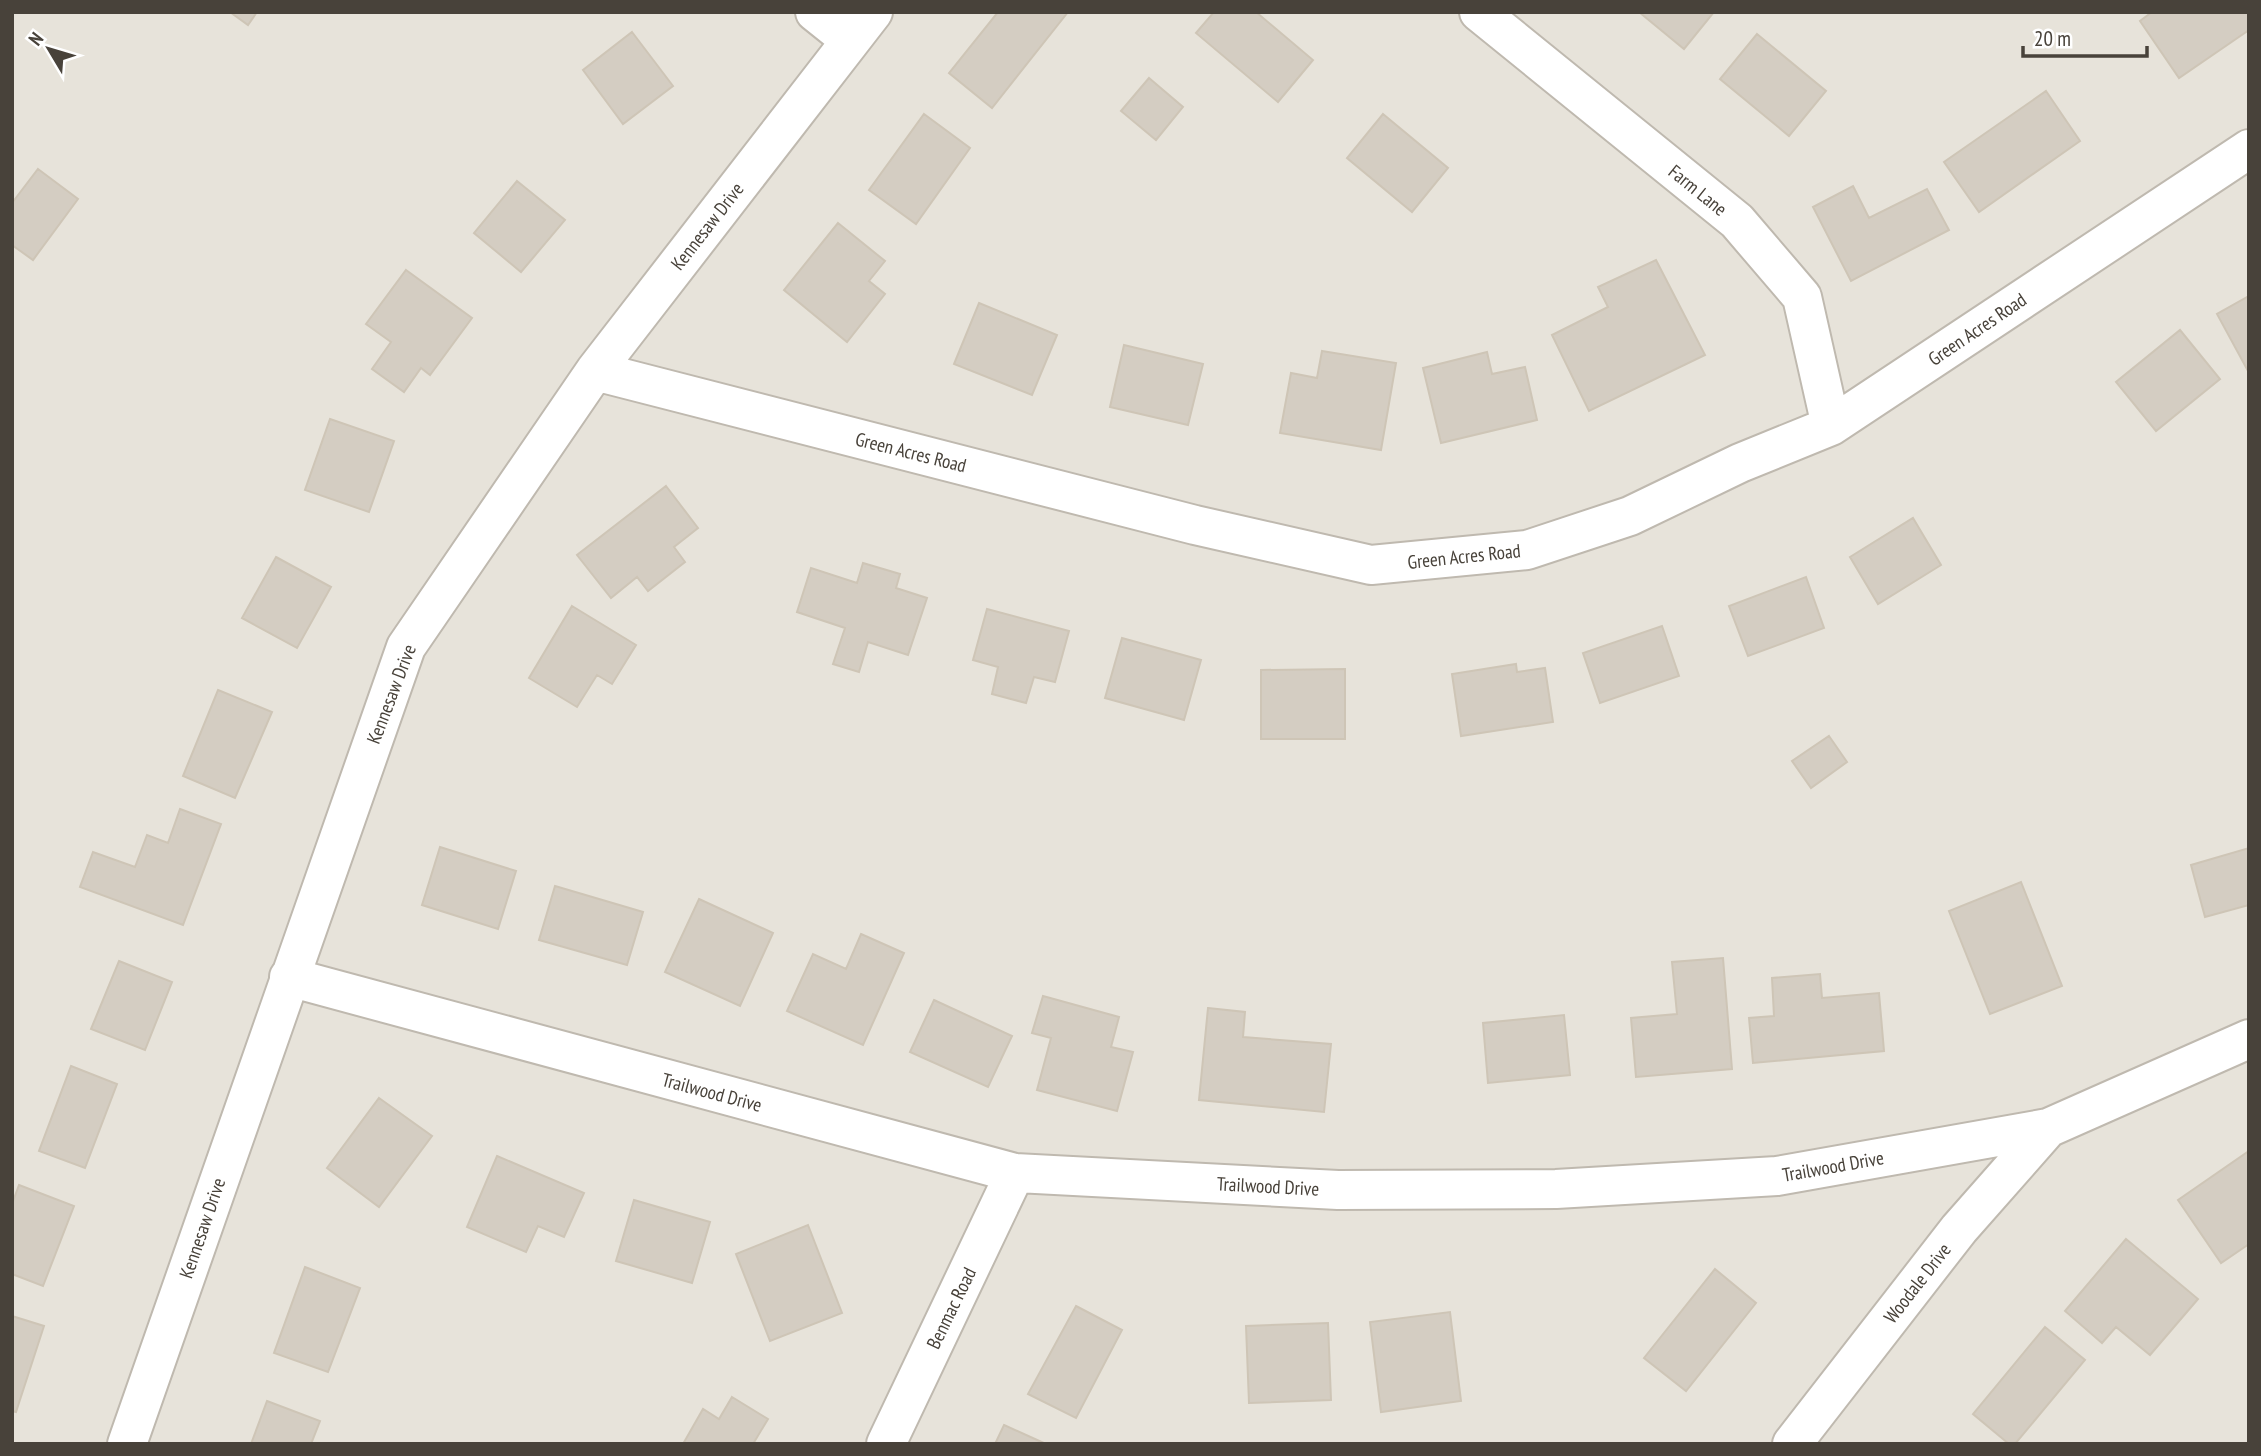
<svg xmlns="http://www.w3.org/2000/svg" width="2261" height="1456" viewBox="0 0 2261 1456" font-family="'PT Sans Narrow',sans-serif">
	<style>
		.residential { fill: #e7e3da }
		.building { fill: #d4cdc2; stroke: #cec5b6; stroke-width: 2 }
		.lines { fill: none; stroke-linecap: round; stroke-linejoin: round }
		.minor-casing { stroke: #bfb9af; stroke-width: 42 }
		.minor { stroke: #fff; stroke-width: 38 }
		.labels { text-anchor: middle; stroke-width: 6; stroke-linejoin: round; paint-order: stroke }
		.street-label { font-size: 19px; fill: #48423a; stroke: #fff }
	</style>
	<rect width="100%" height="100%" fill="#f4f1ec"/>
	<!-- residential -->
	<path class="residential" d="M12,12H2249V1444H12Z"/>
	<!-- building -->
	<path class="building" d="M230,12H257L248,25Z
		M998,12H1068L992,108L949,73Z
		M1214,12H1256L1313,60L1278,102L1196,33Z
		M1639,12H1714L1684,49Z
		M2152,12H2249V30L2179,78L2140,21Z
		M632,32L673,86L623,124L583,70Z
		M1757,34L1826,91L1789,136L1720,79Z
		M1149,78L1183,107L1156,140L1121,111Z
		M2046,91L2080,141L1979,212L1944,162Z
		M924,114L970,148L916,224L869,190Z
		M1383,114L1448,168L1412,212L1347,158Z
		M38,169L78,199L33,260L12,245V203Z
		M517,181L565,220L521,272L474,233Z
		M1853,186L1869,218L1927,189L1949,230L1851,281L1813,207Z
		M838,223L885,261L869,281L885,294L847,342L784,290Z
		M1656,260L1705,355L1589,411L1552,335L1608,307L1598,287Z
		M406,270L472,318L430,375L421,368L404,392L372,369L391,342L366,324Z
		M2249,296V371H2248L2217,314Z
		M979,303L1057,335L1032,395L954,364Z
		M2180,330L2220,379L2156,431L2116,382Z
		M1124,345L1203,364L1188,425L1110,407Z
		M1322,351L1396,363L1381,450L1280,433L1291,373L1317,378Z
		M1487,352L1492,374L1525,367L1537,420L1441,443L1423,368Z
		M330,419L394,441L369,512L305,490Z
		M666,486L698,528L674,547L685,562L648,591L637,577L611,598L577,555Z
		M1913,518L1941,565L1878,604L1850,557Z
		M276,557L331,587L297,648L242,618Z
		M863,563L900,574L896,588L927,598L908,655L868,642L859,672L833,664L845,628L797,612L811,568L857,583Z
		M1806,577L1824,628L1748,656L1729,606Z
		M572,606L636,645L612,684L597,675L577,707L529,678Z
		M987,609L1069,631L1055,682L1034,677L1026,703L992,694L998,667L973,660Z
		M1662,626L1679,676L1600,703L1583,653Z
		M1122,638L1201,660L1184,720L1105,698Z
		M1516,664L1517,672L1545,668L1553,722L1461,736L1452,674Z
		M1345,669V739H1261V670Z
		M218,690L272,712L235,798L183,776Z
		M1829,736L1847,762L1811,788L1792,761Z
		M180,809L221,824L183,925L80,887L93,852L135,867L147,835L168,843Z
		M440,847L516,871L498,929L422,905Z
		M2249,848V905L2205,917L2191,865Z
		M2021,882L2062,986L1990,1014L1949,911Z
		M555,886L643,912L627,965L539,940Z
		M699,899L773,933L740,1006L665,972Z
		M861,934L904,953L863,1045L787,1011L813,954L846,969Z
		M1723,958L1732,1069L1636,1077L1631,1018L1677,1014L1672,962Z
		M119,961L172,982L145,1050L91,1029Z
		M1820,974L1822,998L1879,993L1884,1051L1753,1063L1749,1018L1774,1016L1772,978Z
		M1043,996L1119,1017L1111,1047L1133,1052L1117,1111L1037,1090L1051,1038L1032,1033Z
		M934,1000L1012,1036L988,1087L910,1052Z
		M1208,1008L1245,1012L1243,1037L1331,1044L1324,1112L1199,1100Z
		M1564,1015L1570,1075L1488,1083L1483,1023Z
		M71,1066L117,1084L85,1168L39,1151Z
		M379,1098L432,1136L379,1207L327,1168Z
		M2249,1151V1244L2221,1263L2178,1200Z
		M497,1156L584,1193L564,1237L538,1226L526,1252L467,1227Z
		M19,1185L74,1206L43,1286L12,1274V1204Z
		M634,1200L710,1222L692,1283L616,1261Z
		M808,1225L842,1313L770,1341L736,1254Z
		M2126,1239L2198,1299L2150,1355L2116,1327L2102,1343L2065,1311Z
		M305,1267L360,1288L328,1372L274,1353Z
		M1715,1269L1756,1303L1686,1391L1644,1358Z
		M1076,1306L1122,1330L1076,1418L1028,1394Z
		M1450,1312L1461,1401L1381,1412L1370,1322Z
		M12,1316L44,1326L16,1412L12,1411Z
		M1328,1323L1331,1400L1249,1403L1246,1326Z
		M2045,1327L2085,1360L2015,1444H2009L1973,1414Z
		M732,1397L768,1419L753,1444H683L703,1409L719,1419Z
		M267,1401L320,1421L311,1444H251Z
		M1004,1425L1046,1444H995Z"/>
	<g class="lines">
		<defs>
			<path id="minor" d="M815,12L850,40
				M1479,12L1737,221L1802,297L1831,426
				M595,371L1195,525L1371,565L1527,550L1630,516L1740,463L1831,426L2249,149
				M289,977L1015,1173L1338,1190L1556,1189L1777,1176L2048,1128L2249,1039
				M127,1444L406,647L595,371L873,12
				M886,1444L1015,1173
				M1792,1444L1959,1229L2048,1128"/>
		</defs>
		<!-- minor casing -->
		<use href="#minor" class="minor-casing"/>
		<!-- minor -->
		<use href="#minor" class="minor"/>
	</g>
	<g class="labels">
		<!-- street labels -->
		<g class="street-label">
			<text transform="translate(1698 190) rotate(39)" y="7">Farm Lane</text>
			<text transform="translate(707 226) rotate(-52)" y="7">Kennesaw Drive</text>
			<text transform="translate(1977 329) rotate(-34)" y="7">Green Acres Road</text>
			<text transform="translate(911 452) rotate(14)" y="7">Green Acres Road</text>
			<text transform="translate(1464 556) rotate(-6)" y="7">Green Acres Road</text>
			<text transform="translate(391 694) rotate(-69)" y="7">Kennesaw Drive</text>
			<text transform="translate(712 1092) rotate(15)" y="7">Trailwood Drive</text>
			<text transform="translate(1833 1166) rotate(-10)" y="7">Trailwood Drive</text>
			<text transform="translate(1268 1186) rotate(3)" y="7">Trailwood Drive</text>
			<text transform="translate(202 1228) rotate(-71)" y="7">Kennesaw Drive</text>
			<text transform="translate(1917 1283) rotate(-52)" y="7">Woodale Drive</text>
			<text transform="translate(951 1308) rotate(-64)" y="7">Benmac Road</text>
		</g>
	</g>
	<!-- border -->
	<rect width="2261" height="1456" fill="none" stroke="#48423a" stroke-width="28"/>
	<!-- north arrow -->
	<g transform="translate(49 49) rotate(308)" stroke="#ffffff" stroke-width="5" paint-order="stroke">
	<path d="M0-5L12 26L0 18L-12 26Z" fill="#48423a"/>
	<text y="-10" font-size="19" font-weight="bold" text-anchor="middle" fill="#48423a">N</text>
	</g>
	<!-- scale -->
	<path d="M2023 46v10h124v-10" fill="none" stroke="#48423a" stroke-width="3.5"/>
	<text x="2034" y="46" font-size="21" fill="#48423a" stroke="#ffffff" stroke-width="5" paint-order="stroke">20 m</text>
</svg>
